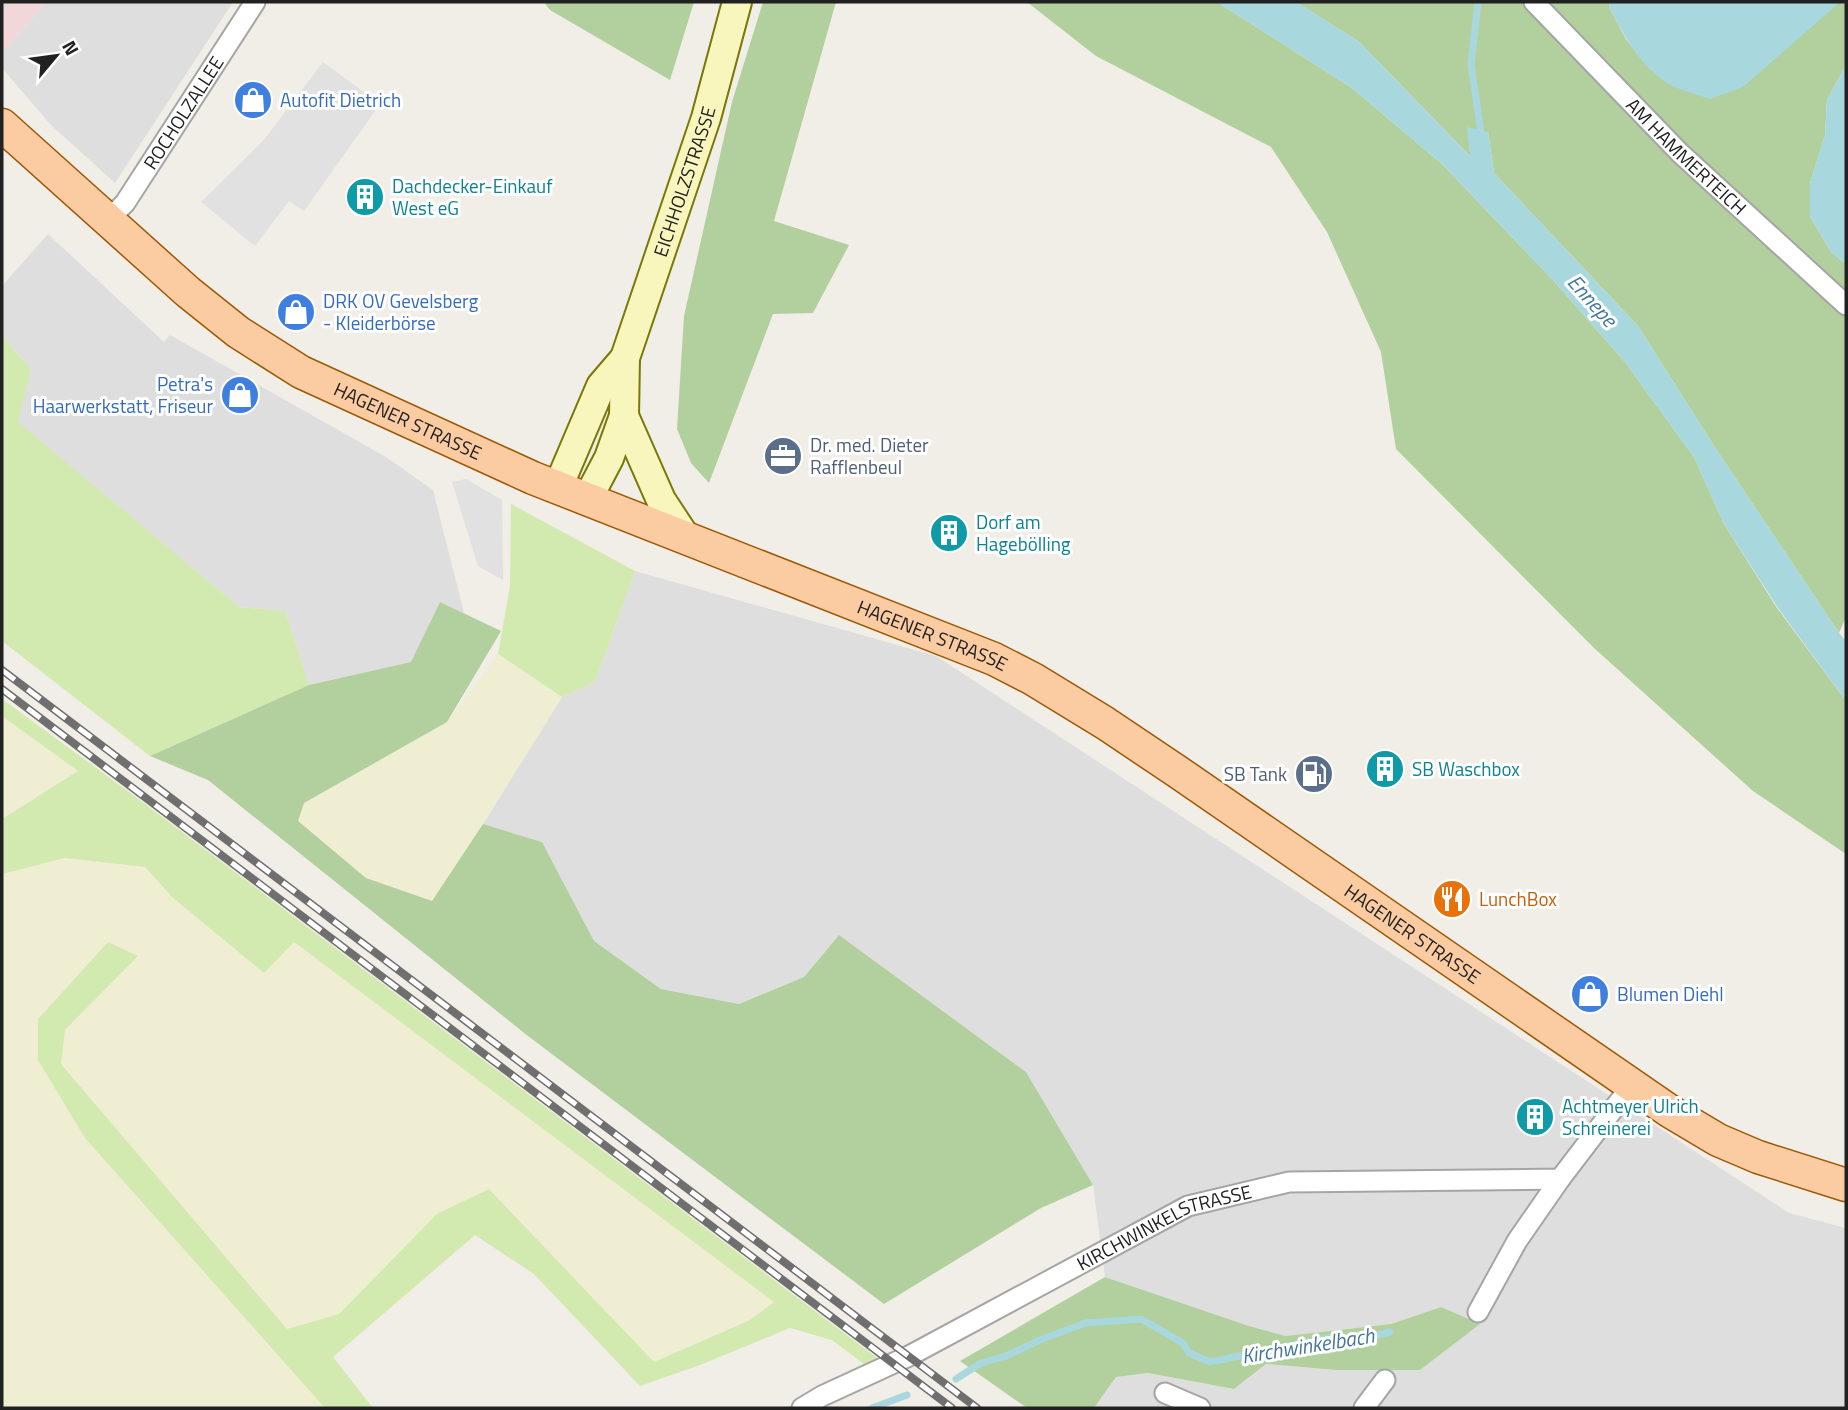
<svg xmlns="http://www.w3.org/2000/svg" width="1848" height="1410" viewBox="0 0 1848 1410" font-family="'Titillium Web',sans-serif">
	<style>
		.residential { fill: #dfdede }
		.commercial { fill: #f1d7d9 }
		.farmland { fill: #efeed3 }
		.grass { fill: #d2eaaf }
		.forest { fill: #b1d09d }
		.parking { fill: #e1e1e1 }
		.water { fill: #a9d7de }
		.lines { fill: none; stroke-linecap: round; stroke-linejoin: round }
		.stream { stroke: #a9d7de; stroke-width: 7 }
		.minor-casing { stroke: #a5a5a5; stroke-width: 23 }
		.secondary-casing { stroke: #797906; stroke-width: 32 }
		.primary-casing { stroke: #9c5802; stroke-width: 35 }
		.minor { stroke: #fff; stroke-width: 19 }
		.secondary { stroke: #f9f6bd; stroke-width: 28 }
		.primary { stroke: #fbcba2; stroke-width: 32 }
		.rail-casing { stroke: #6f6f6f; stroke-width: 8 }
		.rail { stroke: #fff; stroke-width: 5; stroke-dasharray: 16; stroke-linecap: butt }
		.labels { text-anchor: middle; stroke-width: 6; stroke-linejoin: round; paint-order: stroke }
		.shop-label { font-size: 19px; fill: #366cbe; stroke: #fff; text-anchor: start }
		.street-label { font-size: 19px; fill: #212121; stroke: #fff }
		.culture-label { font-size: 19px; fill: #0d838f; stroke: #fff; text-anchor: start }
		.service-label { font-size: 19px; fill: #4e5e75; stroke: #fff; text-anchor: start }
		.food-label { font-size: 19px; fill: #c56008; stroke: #fff; text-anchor: start }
		.water-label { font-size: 21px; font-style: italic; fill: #479; stroke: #fff }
	</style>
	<rect width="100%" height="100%" fill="#f1ede7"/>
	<!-- residential -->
	<path class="residential" d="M44,2H233L115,183L50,124L2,68V53L40,9Z
		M48,234L164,342L170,335L386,457L433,490L464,613L440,602L412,662L309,685L285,611L239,607L17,422L31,369L2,336V286Z
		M635,571L936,656L1789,1213L1846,1228V1408H1094L1116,1377L1148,1373L1234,1389L1266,1364L1336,1370H1420L1441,1307L1391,1324L1286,1336L1249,1326L1105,1277L1093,1185L1026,1072L839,935L804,977L739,1004L661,989L594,941L542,842L483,824L562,697L595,682Z"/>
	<!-- commercial -->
	<path class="commercial" d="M2,2H44L40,9L2,53Z"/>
	<!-- farmland -->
	<path class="farmland" d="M498,654L562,697L483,824L432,901L366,878L297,821L304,803L447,722Z
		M2,716L78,771L2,819Z
		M65,858L145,867L172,897L264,973L293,942L774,1302L750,1319L654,1363L489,1189L437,1215L339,1314L287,1329L61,1064L65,1030L138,956L108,942L38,1019L85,1138L325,1408H2V874Z"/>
	<!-- grass -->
	<path class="grass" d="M2,336L31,369L18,422L239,607L285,611L309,685L150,756L2,641Z
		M511,504L635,571L595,682L562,697L498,654L510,586Z
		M2,699L129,792L881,1361L868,1367L832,1340L790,1328L700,1365L640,1386L534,1274L475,1235L333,1357L373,1408H325L85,1138L38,1060V1019L108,942L138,956L65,1030L61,1064L287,1329L339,1314L437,1214L489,1189L654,1362L750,1320L774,1302L294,942L264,973L172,897L145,867L65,858L2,874V819L78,771L2,716Z"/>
	<!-- forest -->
	<path class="forest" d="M544,2H694L670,80L550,10Z
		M763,2H836L774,221L849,245L813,313L773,314L709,483L691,463L677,429L684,316L732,102Z
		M1027,2H1217L1352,88L1442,164L1552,279L1625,362L1694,457L1724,524L1777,608L1846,701V854L1753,791L1594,648L1396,449L1381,352L1327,232L1271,147L1096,56Z
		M1296,2H1610L1609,7L1626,39L1643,61L1840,2H1846V65L1827,100L1825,135L1810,183V216L1831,252L1846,264V617L1839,633L1712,443L1638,326L1494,173L1488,132L1471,157L1358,41Z
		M440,602L501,631L447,722L304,803L298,821L366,878L432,901L483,824L542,842L594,941L661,989L739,1004L804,977L839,935L1026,1072L1093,1185L1041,1208L884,1304L528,1036L208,780L150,756L309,685L411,662Z
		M1105,1277L1249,1326L1286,1336L1391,1324L1441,1307L1480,1324L1420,1370H1336L1266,1364L1234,1389L1148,1373L1116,1377L1094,1408H1027L960,1361Z"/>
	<!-- parking -->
	<path class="parking" d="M323,62L380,104L304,211L289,201L255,246L201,202L263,141Z
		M466,479L502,500L503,580L478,566L452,482Z"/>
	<!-- water -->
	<path class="water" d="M1217,2H1296L1300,4L1358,41L1470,156L1467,127L1488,132L1494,173L1638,326L1712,443L1839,633L1846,641V701L1778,608L1724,524L1694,457L1625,362L1552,279L1442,164L1352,88Z
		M1610,2H1840L1743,87L1710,99C1697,94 1681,91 1669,84C1640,67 1624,35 1609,7Z
		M1846,65V264L1831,252L1810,216V183L1825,135L1827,100Z"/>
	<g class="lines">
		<!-- stream -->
		<path class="stream" d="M1478,2L1471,64L1482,140
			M956,1379L981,1363L1006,1356L1040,1340L1085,1323L1141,1319L1183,1343L1189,1353L1210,1362L1328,1338L1363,1339L1390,1332
			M872,1408L907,1395"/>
		<defs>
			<g id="minor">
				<path id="s1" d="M1534,2L1680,153L1846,305"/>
				<path id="s2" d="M107,221L125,203L255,2"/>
				<path d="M1478,1312L1517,1241L1560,1179"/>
				<path d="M1165,1393L1200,1408"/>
				<path id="s3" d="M802,1408L822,1396L909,1356L1188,1206L1289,1182L1560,1179L1631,1086"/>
				<path d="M1364,1408L1385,1380"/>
			</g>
			<g id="secondary">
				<path d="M624,416L661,500L686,538"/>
				<path d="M558,487L601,386L625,358"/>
				<path id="s4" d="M588,498L609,458L624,416L625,358L706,118L737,2"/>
			</g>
			<g id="primary">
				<path id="s5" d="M2,125L188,292L238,332L301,372L533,478L994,659L1033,679L1105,723L1178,772L1671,1112L1718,1140L1758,1157L1846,1185"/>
			</g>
		</defs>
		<!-- minor casing -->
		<use href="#minor" class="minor-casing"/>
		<!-- secondary casing -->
		<use href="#secondary" class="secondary-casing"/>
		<!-- primary casing -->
		<use href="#primary" class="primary-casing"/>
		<!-- minor -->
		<use href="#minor" class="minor"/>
		<!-- secondary -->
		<use href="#secondary" class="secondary"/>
		<!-- primary -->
		<use href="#primary" class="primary"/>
		<defs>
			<path id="rail" d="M2,670L977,1408
				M2,689L952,1408"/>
		</defs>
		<!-- rail casing -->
		<use href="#rail" class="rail-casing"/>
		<!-- rail -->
		<use href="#rail" class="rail"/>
	</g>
	<!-- icons -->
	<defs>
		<symbol id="shop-disc" viewBox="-11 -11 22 22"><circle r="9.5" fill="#3f7fe0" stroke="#fff"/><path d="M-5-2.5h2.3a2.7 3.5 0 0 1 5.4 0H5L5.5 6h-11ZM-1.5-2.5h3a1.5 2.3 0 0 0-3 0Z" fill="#fff"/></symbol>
		<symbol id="building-disc" viewBox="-11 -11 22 22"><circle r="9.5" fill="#0f9aa8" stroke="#fff"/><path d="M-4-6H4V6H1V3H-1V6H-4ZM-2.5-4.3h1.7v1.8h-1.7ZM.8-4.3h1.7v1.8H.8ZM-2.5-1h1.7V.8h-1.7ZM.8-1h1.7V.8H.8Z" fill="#fff"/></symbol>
		<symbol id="office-disc" viewBox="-11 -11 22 22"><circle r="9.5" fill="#5c6f8a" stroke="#fff"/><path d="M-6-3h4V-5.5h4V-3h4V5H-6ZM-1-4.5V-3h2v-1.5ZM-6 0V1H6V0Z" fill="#fff"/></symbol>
		<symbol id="fuel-disc" viewBox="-11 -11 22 22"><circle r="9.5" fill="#5c6f8a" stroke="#fff"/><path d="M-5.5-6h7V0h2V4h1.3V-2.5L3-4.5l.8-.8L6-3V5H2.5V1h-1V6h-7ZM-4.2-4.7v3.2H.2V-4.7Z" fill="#fff"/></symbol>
		<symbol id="restaurant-disc" viewBox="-11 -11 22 22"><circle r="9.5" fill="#e8710a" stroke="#fff"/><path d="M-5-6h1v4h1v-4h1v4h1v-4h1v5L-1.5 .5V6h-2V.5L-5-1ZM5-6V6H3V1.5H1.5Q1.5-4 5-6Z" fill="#fff"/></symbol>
	</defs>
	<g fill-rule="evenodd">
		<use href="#shop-disc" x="231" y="78" width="44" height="44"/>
		<use href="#building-disc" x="343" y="175" width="44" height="44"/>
		<use href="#shop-disc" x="274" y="290" width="44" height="44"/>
		<use href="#shop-disc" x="218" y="373" width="44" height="44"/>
		<use href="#office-disc" x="761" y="434" width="44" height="44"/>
		<use href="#building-disc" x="927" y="511" width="44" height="44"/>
		<use href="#building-disc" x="1363" y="747" width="44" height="44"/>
		<use href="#fuel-disc" x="1292" y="752" width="44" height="44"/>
		<use href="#restaurant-disc" x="1430" y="877" width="44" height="44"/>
		<use href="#shop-disc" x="1568" y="972" width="44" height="44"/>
		<use href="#building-disc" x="1513" y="1095" width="44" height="44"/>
	</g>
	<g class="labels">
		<!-- shop labels -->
		<g class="shop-label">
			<text x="280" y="107">Autofit Dietrich</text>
			<text x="323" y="308">DRK OV Gevelsberg<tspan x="323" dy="22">- Kleiderbörse</tspan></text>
			<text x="213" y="391" text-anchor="end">Petra's<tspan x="213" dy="22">Haarwerkstatt, Friseur</tspan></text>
			<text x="1617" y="1001">Blumen Diehl</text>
		</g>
		<!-- street labels -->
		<g class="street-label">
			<text dy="7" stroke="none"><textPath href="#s2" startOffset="133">ROCHOLZALLEE</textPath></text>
			<text dy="7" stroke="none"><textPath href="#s1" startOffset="217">AM HAMMERTEICH</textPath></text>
			<text dy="7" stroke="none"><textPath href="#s4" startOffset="334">EICHHOLZSTRASSE</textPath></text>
			<text dy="7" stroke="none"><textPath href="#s5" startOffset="506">HAGENER STRASSE</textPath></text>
			<text dy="7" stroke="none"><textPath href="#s5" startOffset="1073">HAGENER STRASSE</textPath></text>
			<text dy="7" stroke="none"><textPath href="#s5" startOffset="1640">HAGENER STRASSE</textPath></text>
			<text dy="7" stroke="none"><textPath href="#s3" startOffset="406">KIRCHWINKELSTRASSE</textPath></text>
		</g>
		<!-- culture labels -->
		<g class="culture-label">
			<text x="392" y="193">Dachdecker-Einkauf<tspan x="392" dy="22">West eG</tspan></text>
			<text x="976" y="529">Dorf am<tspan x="976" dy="22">Hagebölling</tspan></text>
			<text x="1412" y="776">SB Waschbox</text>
			<text x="1562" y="1113">Achtmeyer Ulrich<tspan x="1562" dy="22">Schreinerei</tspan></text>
		</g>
		<!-- service labels -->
		<g class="service-label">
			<text x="810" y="452">Dr. med. Dieter<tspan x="810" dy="22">Rafflenbeul</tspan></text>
			<text x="1287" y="781" text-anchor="end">SB Tank</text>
		</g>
		<!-- food labels -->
		<g class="food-label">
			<text x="1479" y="906">LunchBox</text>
		</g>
		<!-- water labels -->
		<g class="water-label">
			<text transform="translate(1592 301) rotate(48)" y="7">Ennepe</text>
			<text transform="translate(1308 1346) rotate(-9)" y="7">Kirchwinkelbach</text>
		</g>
	</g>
	<!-- border -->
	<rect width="1848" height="1410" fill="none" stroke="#212121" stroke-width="7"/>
	<!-- north arrow -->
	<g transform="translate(56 56) rotate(61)" stroke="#ffffff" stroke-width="5" paint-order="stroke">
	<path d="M0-5L12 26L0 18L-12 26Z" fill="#212121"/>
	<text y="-10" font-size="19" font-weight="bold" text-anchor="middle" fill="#212121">N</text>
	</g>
</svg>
